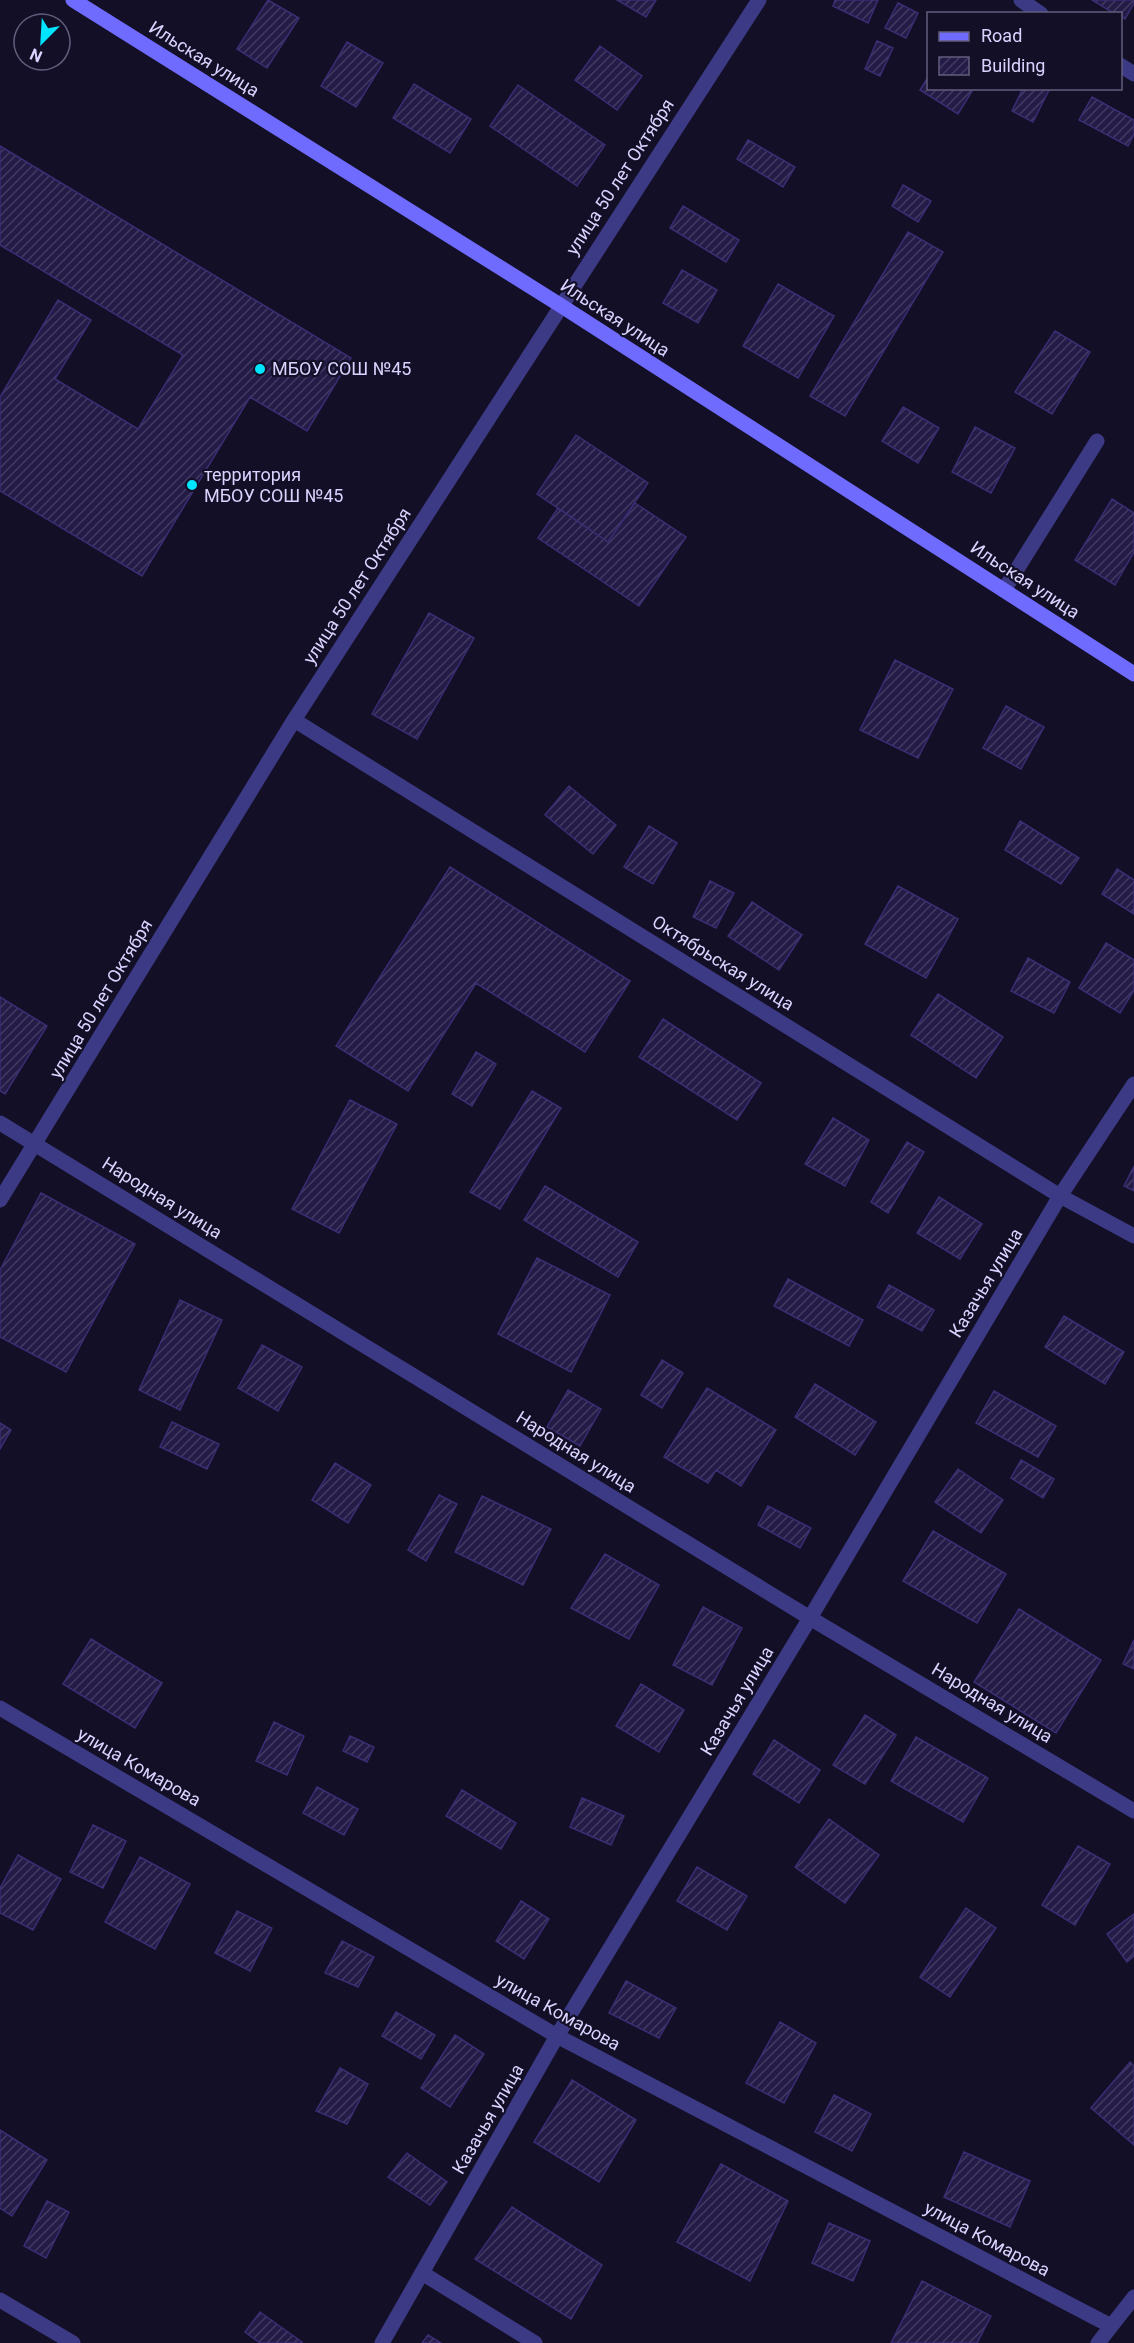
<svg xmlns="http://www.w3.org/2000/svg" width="1134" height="2343" viewBox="0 0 1134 2343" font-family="Roboto,sans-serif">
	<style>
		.building { fill: url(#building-hatch); stroke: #3b2d73; stroke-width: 1.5 }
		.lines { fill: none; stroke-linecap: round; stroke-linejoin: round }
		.lane { stroke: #3d3a85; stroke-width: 15 }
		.street { stroke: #3d3a85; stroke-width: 15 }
		.secondary { stroke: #6f6bff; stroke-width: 15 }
		.poi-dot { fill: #00e5ff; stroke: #130f26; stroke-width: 2 }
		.labels { text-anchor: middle; stroke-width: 4.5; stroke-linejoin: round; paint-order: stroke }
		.street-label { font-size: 18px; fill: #d9d4ff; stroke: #130f26 }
		.poi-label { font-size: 18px; fill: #d9d4ff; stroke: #130f26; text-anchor: start }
	</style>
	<defs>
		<pattern id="building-hatch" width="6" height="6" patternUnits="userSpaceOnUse" patternTransform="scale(1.5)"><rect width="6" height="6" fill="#241b47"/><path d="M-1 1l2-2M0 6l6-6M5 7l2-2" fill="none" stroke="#433b63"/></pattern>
	</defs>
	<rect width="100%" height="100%" fill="#130f26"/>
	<!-- building -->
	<path class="building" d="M268,0L299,18L267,68L237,49Z
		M617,0H656L646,17Z
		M835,0H878L868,23L833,6Z
		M1092,0H1134V3L1125,19L1120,14H1115Z
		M898,3L918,13L906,38L885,28Z
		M877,41L893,48L880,76L865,69Z
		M347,42L383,63L356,107L321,86Z
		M600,46L642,76L617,110L575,80Z
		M928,77V88H974L958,114L920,90Z
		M414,84L471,119L450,153L393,118Z
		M518,85L605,145L577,186L490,126Z
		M1023,88H1050L1033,122L1012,111Z
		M1092,97L1134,120V134L1128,146L1079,120Z
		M748,140L795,167L783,187L737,159Z
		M0,146L351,358L307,431L250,397L142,576L0,491V397L58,300L91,320L55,379L138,429L183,355L0,245Z
		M903,185L931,201L918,222L892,206Z
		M683,206L739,240L726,262L670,228Z
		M908,232L943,252L845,416L810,396Z
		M682,270L717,290L698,323L663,303Z
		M778,284L834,316L798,378L743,346Z
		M1055,331L1090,352L1052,414L1015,392Z
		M903,407L939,428L918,463L882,441Z
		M975,427L1015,448L991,493L952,472Z
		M576,435L648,483L608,542L537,494Z
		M1112,499L1134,513V552L1115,585L1075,560Z
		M635,503L686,537L639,606L538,538L558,508L608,542Z
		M429,613L474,638L417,739L372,714Z
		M895,660L953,689L918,758L860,730Z
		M1006,706L1044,727L1021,769L983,748Z
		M569,786L616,825L593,854L545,815Z
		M1020,821L1079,858L1061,884L1005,850Z
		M649,826L677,843L653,884L624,867Z
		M450,867L630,981L585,1052L476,983L408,1091L336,1046Z
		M1117,869L1134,880V914L1102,894Z
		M710,881L734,893L716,928L693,917Z
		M898,886L958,919L926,978L865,944Z
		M752,902L802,935L779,970L728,936Z
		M1106,943L1134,960V990L1120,1013L1079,988Z
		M1028,958L1070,982L1054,1013L1011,991Z
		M938,994L1003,1037L976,1078L911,1035Z
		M0,997L47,1026L5,1094L0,1091Z
		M663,1019L761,1083L737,1120L639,1057Z
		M476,1052L496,1064L472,1106L452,1094Z
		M532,1091L561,1108L500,1209L470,1192Z
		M350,1100L397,1124L339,1233L292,1209Z
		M833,1118L869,1140L845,1186L805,1164Z
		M907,1142L924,1152L888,1213L871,1202Z
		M1134,1166V1191L1124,1186Z
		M545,1186L638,1242L618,1277L524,1220Z
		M41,1193L135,1244L66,1372L0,1337V1270Z
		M939,1197L982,1224L960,1259L917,1233Z
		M537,1258L610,1295L571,1372L498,1334Z
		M788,1279L863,1320L849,1346L774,1306Z
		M889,1285L934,1310L922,1331L877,1307Z
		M180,1300L222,1320L180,1410L139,1390Z
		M1064,1316L1124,1352L1105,1384L1045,1347Z
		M262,1345L302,1367L278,1411L238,1388Z
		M662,1360L683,1373L662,1408L641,1395Z
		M815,1384L876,1422L855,1455L795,1417Z
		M707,1388L776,1430L741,1486L716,1470L708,1483L664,1457Z
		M568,1390L601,1409L580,1446L547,1427Z
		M994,1391L1056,1426L1038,1457L976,1423Z
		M172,1422L219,1444L207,1469L160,1447Z
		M0,1423L11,1430L0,1449Z
		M1021,1460L1054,1479L1043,1498L1011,1478Z
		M335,1463L371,1485L348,1523L312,1500Z
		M958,1469L1003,1500L981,1533L935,1502Z
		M439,1495L457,1504L426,1561L408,1550Z
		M482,1496L551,1529L523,1585L455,1552Z
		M768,1506L811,1528L800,1548L758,1525Z
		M933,1531L1006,1574L977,1623L903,1581Z
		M605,1554L659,1585L629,1639L571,1608Z
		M703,1607L742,1628L712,1685L673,1665Z
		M1019,1609L1101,1660L1056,1733L974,1682Z
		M91,1639L162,1683L135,1728L63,1684Z
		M1134,1640V1669L1123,1664Z
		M641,1684L684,1710L659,1752L616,1726Z
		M865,1715L896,1735L865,1784L833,1765Z
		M274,1722L304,1736L287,1775L256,1761Z
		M350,1736L374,1747L367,1762L343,1751Z
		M916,1737L988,1778L963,1822L891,1781Z
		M774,1740L820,1770L799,1803L753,1774Z
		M317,1787L358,1809L344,1835L303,1813Z
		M462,1790L516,1823L501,1849L446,1816Z
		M582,1798L624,1816L611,1845L570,1827Z
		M829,1819L879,1855L845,1903L795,1867Z
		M93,1825L126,1841L103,1888L70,1872Z
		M1078,1846L1110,1864L1075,1925L1042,1905Z
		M18,1855L61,1879L33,1930L0,1913V1888Z
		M140,1857L190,1884L155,1949L105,1922Z
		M697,1867L747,1896L727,1930L677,1901Z
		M521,1901L549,1919L524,1959L496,1941Z
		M966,1908L996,1928L950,1997L920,1977Z
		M237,1911L272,1928L250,1971L215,1953Z
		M1134,1914V1956L1127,1962L1107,1934Z
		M342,1941L374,1957L358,1987L325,1973Z
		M626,1981L676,2008L659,2038L609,2013Z
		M396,2012L435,2035L421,2059L382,2036Z
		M780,2022L816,2043L784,2103L746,2083Z
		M455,2035L484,2054L450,2107L421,2088Z
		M1130,2062L1134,2066V2145L1091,2108Z
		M340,2068L368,2084L347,2124L316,2111Z
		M572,2080L636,2120L599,2182L534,2142Z
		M834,2095L871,2114L852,2151L815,2132Z
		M0,2130L47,2160L12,2216L0,2208Z
		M964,2152L1030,2181L1010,2227L944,2197Z
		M407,2153L447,2182L430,2205L388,2177Z
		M721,2164L788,2201L750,2281L677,2242Z
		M47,2201L69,2212L46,2258L24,2246Z
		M512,2207L602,2265L571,2319L475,2259Z
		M829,2223L870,2241L853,2281L812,2263Z
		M922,2281L991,2316L977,2343H891Z
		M260,2312L302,2342L301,2343H260L245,2332Z
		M428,2335L441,2343H422Z"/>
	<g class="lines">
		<!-- lane -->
		<path class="lane" d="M1004,590L1097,441
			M422,2273L535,2343"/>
		<!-- street -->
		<path class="street" d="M1021,0L1041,14
			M1120,65L1134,74
			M294,720L1060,1196L1134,1236
			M0,1123L810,1618L1134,1811
			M0,1200L294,720L759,0
			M0,1708L557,2036L1111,2326
			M0,2300L73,2343
			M382,2343L557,2036L810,1618L1060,1196L1134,1084
			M1098,2343L1134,2297"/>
		<!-- secondary -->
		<path class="secondary" d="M73,0L560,305L1134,674"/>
	</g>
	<!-- markers -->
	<g class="poi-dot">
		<circle cx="260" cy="369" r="6"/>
		<circle cx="192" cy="485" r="6"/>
	</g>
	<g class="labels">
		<!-- street labels -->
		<g class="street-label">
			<text transform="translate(204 59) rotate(32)" y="6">Ильская улица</text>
			<text transform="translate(620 177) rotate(-57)" y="6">улица 50 лет Октября</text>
			<text transform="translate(615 318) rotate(33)" y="6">Ильская улица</text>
			<text transform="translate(1025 580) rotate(33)" y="6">Ильская улица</text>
			<text transform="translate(357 586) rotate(-57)" y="6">улица 50 лет Октября</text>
			<text transform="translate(723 963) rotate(32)" y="6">Октябрьская улица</text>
			<text transform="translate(101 999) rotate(-59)" y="6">улица 50 лет Октября</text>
			<text transform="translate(162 1198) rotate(32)" y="6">Народная улица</text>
			<text transform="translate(986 1283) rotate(-59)" y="6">Казачья улица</text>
			<text transform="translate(576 1452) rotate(32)" y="6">Народная улица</text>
			<text transform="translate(737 1701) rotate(-59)" y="6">Казачья улица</text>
			<text transform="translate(992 1703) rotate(31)" y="6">Народная улица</text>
			<text transform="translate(139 1767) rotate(30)" y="6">улица Комарова</text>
			<text transform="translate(558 2012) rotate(29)" y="6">улица Комарова</text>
			<text transform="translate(488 2119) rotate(-60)" y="6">Казачья улица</text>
			<text transform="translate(987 2239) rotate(28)" y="6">улица Комарова</text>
		</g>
		<!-- poi labels -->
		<g class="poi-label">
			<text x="272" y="375">МБОУ СОШ №45</text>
			<text x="204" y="481">территория<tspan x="204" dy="21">МБОУ СОШ №45</tspan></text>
		</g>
	</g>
	<!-- legend -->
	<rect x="927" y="12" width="195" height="78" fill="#130f26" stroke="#625e7d" stroke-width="1.5"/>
	<rect x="939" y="32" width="30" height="9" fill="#6f6bff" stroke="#625e7d" stroke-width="1.5"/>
	<text x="981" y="42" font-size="18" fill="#d9d4ff">Road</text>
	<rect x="939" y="57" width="30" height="18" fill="url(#building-hatch)" stroke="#625e7d" stroke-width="1.5"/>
	<text x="981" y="72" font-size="18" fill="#d9d4ff">Building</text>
	<!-- north arrow -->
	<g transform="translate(42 42) rotate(204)"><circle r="28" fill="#130f26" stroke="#625e7d" stroke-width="1.5"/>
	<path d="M0-4.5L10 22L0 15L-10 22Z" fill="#00e5ff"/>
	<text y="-9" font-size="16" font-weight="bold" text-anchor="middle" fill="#d9d4ff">N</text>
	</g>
</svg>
